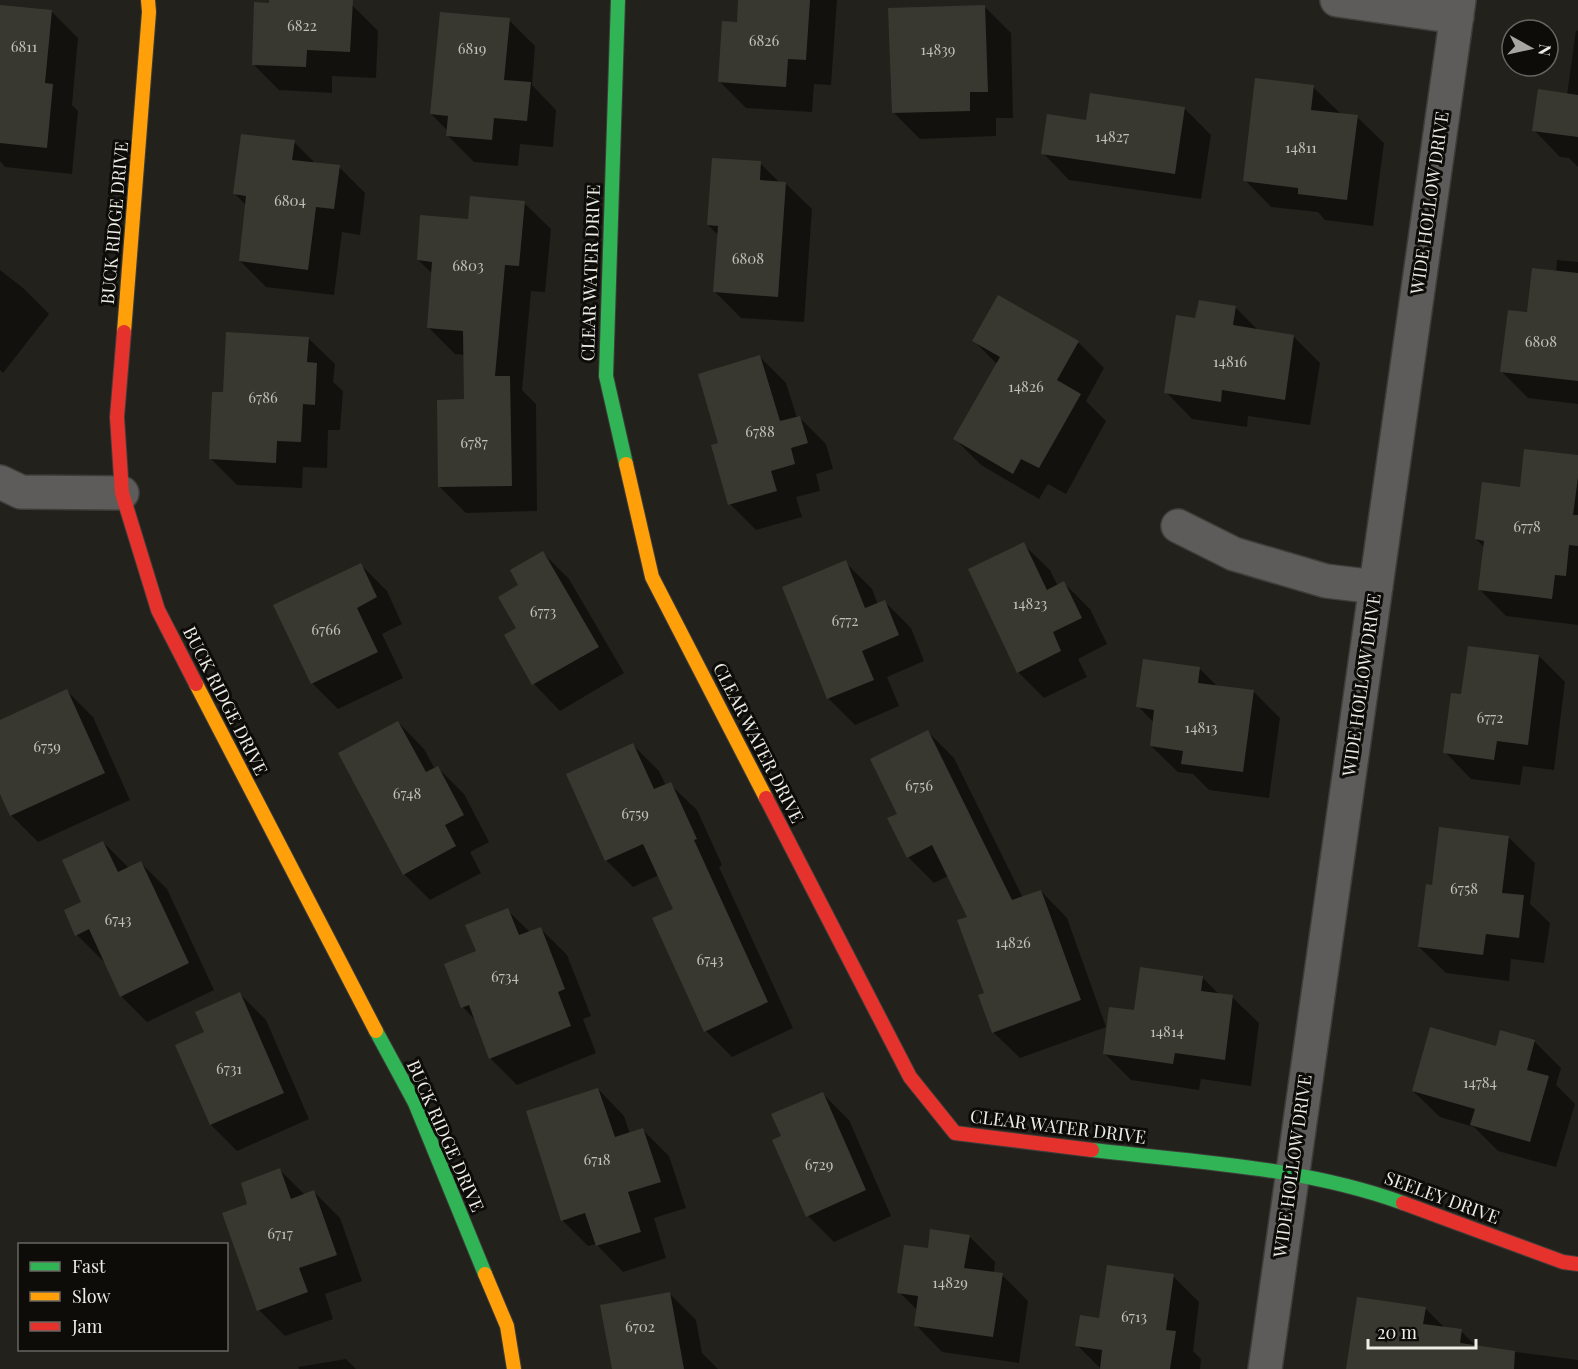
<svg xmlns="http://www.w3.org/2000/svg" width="1578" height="1369" viewBox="0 0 1578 1369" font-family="'Playfair Display',serif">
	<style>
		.shadow { fill: #0007 }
		.building { fill: #393830 }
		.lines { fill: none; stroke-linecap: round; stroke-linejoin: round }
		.street-casing { stroke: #3e3d39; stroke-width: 36 }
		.fast-casing { stroke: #3e3d39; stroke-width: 16 }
		.slow-casing { stroke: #3e3d39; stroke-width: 16 }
		.jam-casing { stroke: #3e3d39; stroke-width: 16 }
		.street { stroke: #5d5c5b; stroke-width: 33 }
		.fast { stroke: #30b455; stroke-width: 14 }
		.slow { stroke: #ff9f0a; stroke-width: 14 }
		.jam { stroke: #e5322d; stroke-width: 14 }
		.labels { text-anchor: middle; stroke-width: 6; stroke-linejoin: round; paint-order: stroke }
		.number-label { font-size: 15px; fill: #c1c0b9 }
		.street-label { font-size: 18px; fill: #eeede7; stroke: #0d0c08 }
	</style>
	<rect width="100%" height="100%" fill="#22211c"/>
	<!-- shadow -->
	<path class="shadow" d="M270,0H301L352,5L378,31L376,78L332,76V93L279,90L253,64Z
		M740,0H837L831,85L814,84L812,112L746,108L720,82L738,24Z
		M0,7L51,11L78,38L72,105L78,111L72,174L5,167L0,161Z
		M985,7L1011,33L1013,118H996V136L920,139L894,113Z
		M509,20L535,46L532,85L556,110L553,147L520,144L518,166L474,162L448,136V131L431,114Z
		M1576,30L1578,31V167L1569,158L1560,157L1534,130L1567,95Z
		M1313,87L1340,113L1357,117L1384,143L1373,226L1325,220L1318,212L1271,207L1245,180Z
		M1185,109L1211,135L1201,199L1069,180L1043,153L1087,122Z
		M294,142L316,164L339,167L365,193L360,235L342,232L334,295L266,287L240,261L247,206L235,194Z
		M760,163L780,183H785L812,209L804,322L741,318L715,292L719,236L708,225Z
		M524,203L551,229L545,292L531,291L522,390L536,404L537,511L466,513L439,486L466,401L465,355L455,354L428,327L433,274L418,260Z
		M1557,260L1578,262V404L1528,398L1502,372L1528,314L1556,272Z
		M0,270L23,288L49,314L3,373L0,370Z
		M1235,307L1259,331L1293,336L1320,363L1310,425L1248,416L1247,427L1192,419L1166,392L1197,319Z
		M308,338L335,364L333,382L343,391L340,430H328L327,468L303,467L302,488L237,485L210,458L224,394Z
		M974,341L1078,342L1104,368L1086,401L1106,421L1066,494L1048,484L1039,499L981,465L955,439L997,364Z
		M760,357L786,383L797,418H800L826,444L833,469L816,474L820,491L796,497L802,517L756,530L730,504L719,444Z
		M1578,457V625L1506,616L1479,589L1485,548L1476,539Z
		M1023,544L1050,570L1058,586L1064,583L1090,609L1107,644L1078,659L1087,677L1044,698L1018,672Z
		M543,553L569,579L624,673L560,711L534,684L506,635L518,628L520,585Z
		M845,562L872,589L878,605L885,602L911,628L924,661L887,677L899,706L855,725L829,699L783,588Z
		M360,564L387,591L402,624L382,634L403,678L338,709L312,683Z
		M1539,656L1565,682L1554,770L1523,766L1520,785L1471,779L1445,752L1463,696Z
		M1199,668L1218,687L1253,691L1280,718L1269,798L1209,790L1193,774L1178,772L1151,746L1154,723L1138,706Z
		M67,691L93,717L130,800L38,842L11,815L0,790V722Z
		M398,722L424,749L435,769L438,768L464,794L489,842L470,852L481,873L430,900L404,874Z
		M928,732L954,758L1023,898L1041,891L1067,918L1106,1027L1020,1058L993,1032L969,918L948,876L934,883L908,857L899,815Z
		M633,745L659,771L666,786L670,784L697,810L722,865L719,867L793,1028L732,1057L706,1031L675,910L659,875L633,887L606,860L568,775Z
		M1508,837L1535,863L1530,904L1550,923L1544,963L1511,959L1509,981L1446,973L1419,947L1433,887Z
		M103,842L129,868L141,863L167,889L214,990L147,1022L121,996L105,960L103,961L77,935L83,903Z
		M507,910L530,932L540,928L567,955L591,1016L583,1019L596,1053L517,1085L490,1058L476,1021L463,1007L446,965L478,952Z
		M1202,977L1220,995L1232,997L1259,1023L1251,1086L1201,1079L1199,1090L1131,1080L1105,1054Z
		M240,994L266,1020L309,1119L237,1151L211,1125L177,1045L206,1032Z
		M1534,1041L1561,1068L1556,1085L1575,1104L1556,1167L1498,1151L1474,1127L1440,1117L1413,1091L1497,1047Z
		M598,1089L624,1116L630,1134L643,1130L669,1156L686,1208L654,1218L666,1258L623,1272L596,1244L588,1246L562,1220Z
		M822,1093L849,1120L891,1216L834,1242L808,1216L783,1137Z
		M280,1170L305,1195L314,1192L340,1218L362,1281L325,1294L333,1319L285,1336L259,1310L249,1205Z
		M969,1236L995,1262L994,1273L1002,1275L1028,1301L1019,1363L942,1352L916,1325L918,1311L899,1292L929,1250Z
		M1173,1276L1199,1302L1193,1351L1201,1359L1200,1369H1101L1077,1345L1101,1320Z
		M669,1293L696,1320L702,1353L718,1369H613Z
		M1425,1308L1446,1329L1461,1331L1477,1347L1578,1360V1369H1348Z
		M346,1359L356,1369H299L298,1367Z"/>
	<!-- building -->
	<path class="building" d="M269,0H353L350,52L307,50L306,67L252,65L254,2L269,3Z
		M738,0H810L806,60L788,59L786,87L718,82L722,21L737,22Z
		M0,5L52,10L45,83L53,84L47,148L0,143Z
		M985,5L988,92H970V111L892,113L888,8Z
		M440,12L510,18L504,80L531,82L527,121L494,118L492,140L446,136L448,116L430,114Z
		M1255,78L1314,85L1311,110L1358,115L1347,200L1298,194V188L1243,181Z
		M1538,89L1578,95V137L1532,131Z
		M1090,93L1185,107L1175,174L1041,154L1047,114L1086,120Z
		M241,134L295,140L292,160L340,165L334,209L316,207L308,270L239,261L246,196L233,194Z
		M712,158L761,161L760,180L786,182L778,297L713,292L718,226L707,225Z
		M470,196L525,201L519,266L505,265L495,376H510L512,486L438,487L437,400L464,399L463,331L427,328L432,262L417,260L420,215L468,219Z
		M1532,268L1578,273V381L1500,372L1508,310L1527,312Z
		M998,295L1079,341L1057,380L1081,394L1039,468L1021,459L1013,474L953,439L1000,357L972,341Z
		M1199,300L1236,306L1233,325L1294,335L1285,400L1222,390L1221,402L1164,393L1176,315L1195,318Z
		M226,332L309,337L307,362L317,363L315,405L303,404L301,442L277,441L276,463L209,459L212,392H223Z
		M760,355L780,421L800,416L808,443L791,448L795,464L771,471L777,491L728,505L711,445L718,443L698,374Z
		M1524,449L1578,455V477L1573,515H1578V546L1569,545L1566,576L1555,575L1552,599L1478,590L1484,541L1475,539L1482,482L1520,487Z
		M1024,542L1047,590L1064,581L1082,618L1053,632L1061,651L1017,673L968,569Z
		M543,551L599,647L532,685L504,635L516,628L498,597L518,585L510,570Z
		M846,560L865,608L885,600L899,635L862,651L874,680L827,699L782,587Z
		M361,563L377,597L357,608L378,652L311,684L273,605Z
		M1468,646L1539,655L1528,745L1497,741L1494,760L1443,753L1451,693L1461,694Z
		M1143,659L1200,667L1198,683L1254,690L1243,772L1181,764L1183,751L1150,746L1154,710L1136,707Z
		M67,689L105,773L10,816L0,794V720Z
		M398,721L426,772L438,766L464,815L445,825L456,846L403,875L338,753Z
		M928,730L1012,900L1041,890L1081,1000L992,1033L978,995L984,993L957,920L967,917L932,845L907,858L887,818L897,814L870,759Z
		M633,743L654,789L671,782L697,839L694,840L768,1002L704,1032L652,918L673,909L643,844L605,861L566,774Z
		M1439,827L1509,836L1502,893L1524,895L1519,938L1486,934L1483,955L1418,947L1426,884L1432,885Z
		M103,841L118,872L141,861L189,963L120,997L89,929L75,936L64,910L81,902L62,860Z
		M508,908L519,935L541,927L565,989L558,992L571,1026L489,1059L469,1005L461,1008L444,964L476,951L465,925Z
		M1140,967L1203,976L1201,991L1233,995L1225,1060L1175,1053L1173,1064L1103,1054L1109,1007L1134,1010Z
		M240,992L284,1093L210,1125L175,1045L204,1032L195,1012Z
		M1430,1027L1496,1046L1500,1030L1535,1040L1527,1070L1549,1076L1530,1142L1470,1125L1475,1109L1412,1091Z
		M598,1088L615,1137L643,1128L661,1182L628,1192L641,1232L596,1246L585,1213L561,1221L526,1111Z
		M823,1092L866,1190L806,1217L772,1140L781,1136L771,1114Z
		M280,1168L291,1199L314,1190L337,1255L299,1268L308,1292L257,1311L222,1213L247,1204L241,1183Z
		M930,1229L970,1235L964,1268L1003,1273L993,1337L914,1326L918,1296L897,1293L904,1245L928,1248Z
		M1107,1265L1174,1274L1166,1330L1176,1331L1170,1369H1100L1102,1350L1075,1346L1080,1315L1099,1318Z
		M670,1292L684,1369H612L600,1305Z
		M1357,1297L1426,1307L1423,1324L1462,1329L1460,1343L1515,1351L1514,1369H1346Z"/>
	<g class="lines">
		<defs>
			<path id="street" d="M1337,0L1457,17
				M0,482L21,492L122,493
				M1178,526L1234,554L1326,581L1376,587
				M1265,1369L1459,0"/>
			<path id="fast" d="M618,0L606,376L626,464
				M376,1031L415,1103L485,1274
				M1092,1150C1195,1162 1305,1167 1403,1203"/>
			<path id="slow" d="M124,332L149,12L148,0
				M626,464L652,577L766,798
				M196,684L376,1031
				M485,1274L507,1326L514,1369"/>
			<path id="jam" d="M124,332L117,417L122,493L158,610L196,684
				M766,798L910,1077L955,1133L1092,1150
				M1403,1203L1563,1262L1578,1264"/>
		</defs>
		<!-- street casing -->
		<use href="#street" class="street-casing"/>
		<!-- fast casing -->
		<use href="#fast" class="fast-casing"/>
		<!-- slow casing -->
		<use href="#slow" class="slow-casing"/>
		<!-- jam casing -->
		<use href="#jam" class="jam-casing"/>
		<!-- street -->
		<use href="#street" class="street"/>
		<!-- fast -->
		<use href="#fast" class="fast"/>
		<!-- slow -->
		<use href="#slow" class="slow"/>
		<!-- jam -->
		<use href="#jam" class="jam"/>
	</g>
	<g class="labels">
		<!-- number labels -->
		<g class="number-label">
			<text x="302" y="31">6822</text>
			<text x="764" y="46">6826</text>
			<text x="24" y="52">6811</text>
			<text x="472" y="54">6819</text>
			<text x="938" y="55">14839</text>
			<text x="1112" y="142">14827</text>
			<text x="1301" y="153">14811</text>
			<text x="290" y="206">6804</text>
			<text x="748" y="264">6808</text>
			<text x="468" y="271">6803</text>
			<text x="1541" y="347">6808</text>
			<text x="1230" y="367">14816</text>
			<text x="1026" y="392">14826</text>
			<text x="263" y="403">6786</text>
			<text x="760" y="437">6788</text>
			<text x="474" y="448">6787</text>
			<text x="1527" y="532">6778</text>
			<text x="1030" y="609">14823</text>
			<text x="543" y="617">6773</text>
			<text x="845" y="626">6772</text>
			<text x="326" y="635">6766</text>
			<text x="1490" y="723">6772</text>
			<text x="1201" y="733">14813</text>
			<text x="47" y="752">6759</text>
			<text x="919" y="791">6756</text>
			<text x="407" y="799">6748</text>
			<text x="635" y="819">6759</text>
			<text x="1464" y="894">6758</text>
			<text x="118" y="925">6743</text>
			<text x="1013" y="948">14826</text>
			<text x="710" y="965">6743</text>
			<text x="505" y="982">6734</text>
			<text x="1167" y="1037">14814</text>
			<text x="229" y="1074">6731</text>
			<text x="1480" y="1088">14784</text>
			<text x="597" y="1165">6718</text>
			<text x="819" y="1170">6729</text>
			<text x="280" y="1239">6717</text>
			<text x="950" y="1288">14829</text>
			<text x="1134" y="1322">6713</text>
			<text x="640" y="1332">6702</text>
		</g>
		<!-- street labels -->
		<g class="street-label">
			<text transform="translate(1430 203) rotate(-82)" y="6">WIDE HOLLOW DRIVE</text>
			<text transform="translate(115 223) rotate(-85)" y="6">BUCK RIDGE DRIVE</text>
			<text transform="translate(591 273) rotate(-88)" y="6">CLEAR WATER DRIVE</text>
			<text transform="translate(1362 685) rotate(-82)" y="6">WIDE HOLLOW DRIVE</text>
			<text transform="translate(225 701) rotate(63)" y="6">BUCK RIDGE DRIVE</text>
			<text transform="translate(758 743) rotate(63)" y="6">CLEAR WATER DRIVE</text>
			<text transform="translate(1058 1127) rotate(7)" y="6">CLEAR WATER DRIVE</text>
			<text transform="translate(445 1136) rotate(66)" y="6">BUCK RIDGE DRIVE</text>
			<text transform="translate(1293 1166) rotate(-82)" y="6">WIDE HOLLOW DRIVE</text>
			<text transform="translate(1442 1198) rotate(20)" y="6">SEELEY DRIVE</text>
		</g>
	</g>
	<!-- legend -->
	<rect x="18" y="1243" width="210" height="108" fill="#0d0c08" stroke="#676661" stroke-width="1.5"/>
	<rect x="30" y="1262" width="30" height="9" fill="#30b455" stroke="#676661" stroke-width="1.5"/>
	<text x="72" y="1273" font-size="18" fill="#eeede7">Fast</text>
	<rect x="30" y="1292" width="30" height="9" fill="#ff9f0a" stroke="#676661" stroke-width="1.5"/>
	<text x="72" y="1303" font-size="18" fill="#eeede7">Slow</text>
	<rect x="30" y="1322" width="30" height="9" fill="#e5322d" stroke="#676661" stroke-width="1.5"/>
	<text x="72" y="1333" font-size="18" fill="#eeede7">Jam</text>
	<!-- north arrow -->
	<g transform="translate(1530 48) rotate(98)"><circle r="28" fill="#0d0c08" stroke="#676661" stroke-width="1.5"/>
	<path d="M0-4.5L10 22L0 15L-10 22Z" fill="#a7a6a0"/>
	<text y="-9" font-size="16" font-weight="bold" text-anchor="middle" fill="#eeede7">N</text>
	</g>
	<!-- scale -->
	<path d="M1368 1339v9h108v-9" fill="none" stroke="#eeede7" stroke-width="3"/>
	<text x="1377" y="1339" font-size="18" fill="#eeede7" stroke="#0d0c08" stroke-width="4.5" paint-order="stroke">20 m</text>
</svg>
